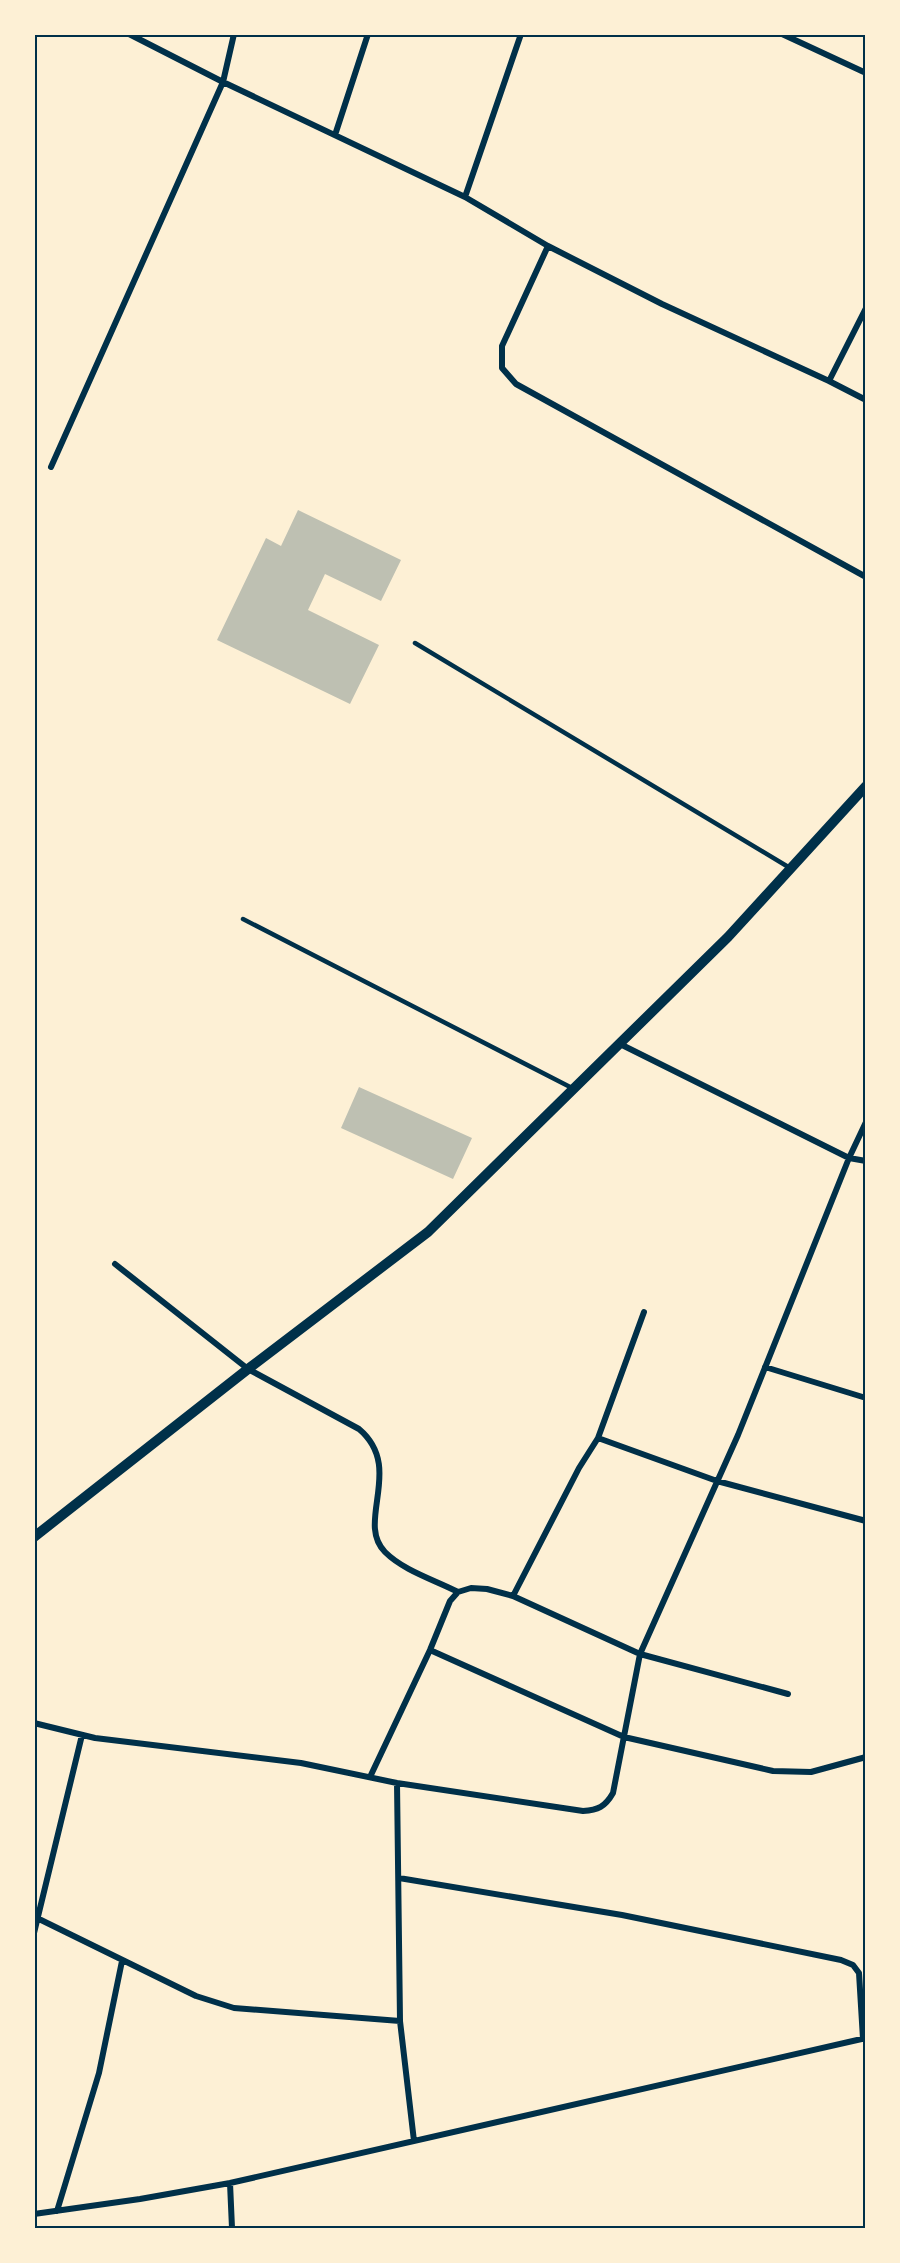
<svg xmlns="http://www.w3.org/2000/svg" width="900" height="2263" viewBox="0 0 900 2263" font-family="'Space Grotesk',sans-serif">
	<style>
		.building { fill: #bec0b2 }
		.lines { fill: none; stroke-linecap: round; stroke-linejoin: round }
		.service { stroke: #003049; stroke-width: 4.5 }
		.minor { stroke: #003049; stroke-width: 6 }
		.tertiary { stroke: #003049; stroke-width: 10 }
		.neatline { fill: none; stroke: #003049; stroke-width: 2 }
	</style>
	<rect width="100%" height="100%" fill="#fdf0d5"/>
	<!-- building -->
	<path class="building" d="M298,510L401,560L381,601L325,574L308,610L379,645L350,704L217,640L266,538L281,546Z
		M359,1087L472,1138L453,1179L341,1128Z"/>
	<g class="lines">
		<!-- service -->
		<path class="service" d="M415,643L790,868
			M243,919L574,1089"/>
		<!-- minor -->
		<path class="minor" d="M129,34L223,82L465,197L548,246L662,304L829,381L866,400
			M782,34L866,73
			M335,135L368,34
			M465,197L521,34
			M548,246L502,346V368L516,384L866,577
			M829,381L866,308
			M51,467L223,82L234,34
			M620,1044L849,1158L866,1161
			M115,1264L248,1369L359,1429C405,1468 355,1522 385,1552C404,1571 435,1580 458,1592
			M765,1367L866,1398
			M598,1438L717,1481L866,1521
			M513,1596L579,1468L598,1438L644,1312
			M430,1650L624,1737L773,1771L811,1772L866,1757
			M34,1723L95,1738L301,1763L397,1783L583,1811C598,1810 605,1807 613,1793L640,1654L738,1435L849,1158L866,1122
			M370,1777L430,1650L450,1601L458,1592L471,1588L487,1589L513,1596L640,1654L788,1694
			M397,1783L400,2021L414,2141
			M399,1878L622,1915L841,1960L853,1965L859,1973L863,2039
			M39,1919L196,1996L234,2008L400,2021
			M34,1933L82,1735
			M230,2183L232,2228
			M57,2211L99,2073L122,1961
			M34,2214L140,2199L230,2183L866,2038"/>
		<!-- tertiary -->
		<path class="tertiary" d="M34,1537L248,1369L428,1232L728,937L866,786"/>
	</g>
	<!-- border -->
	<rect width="900" height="2263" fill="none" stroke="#fdf0d5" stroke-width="72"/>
	<rect x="36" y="36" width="828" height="2191" class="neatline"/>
</svg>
